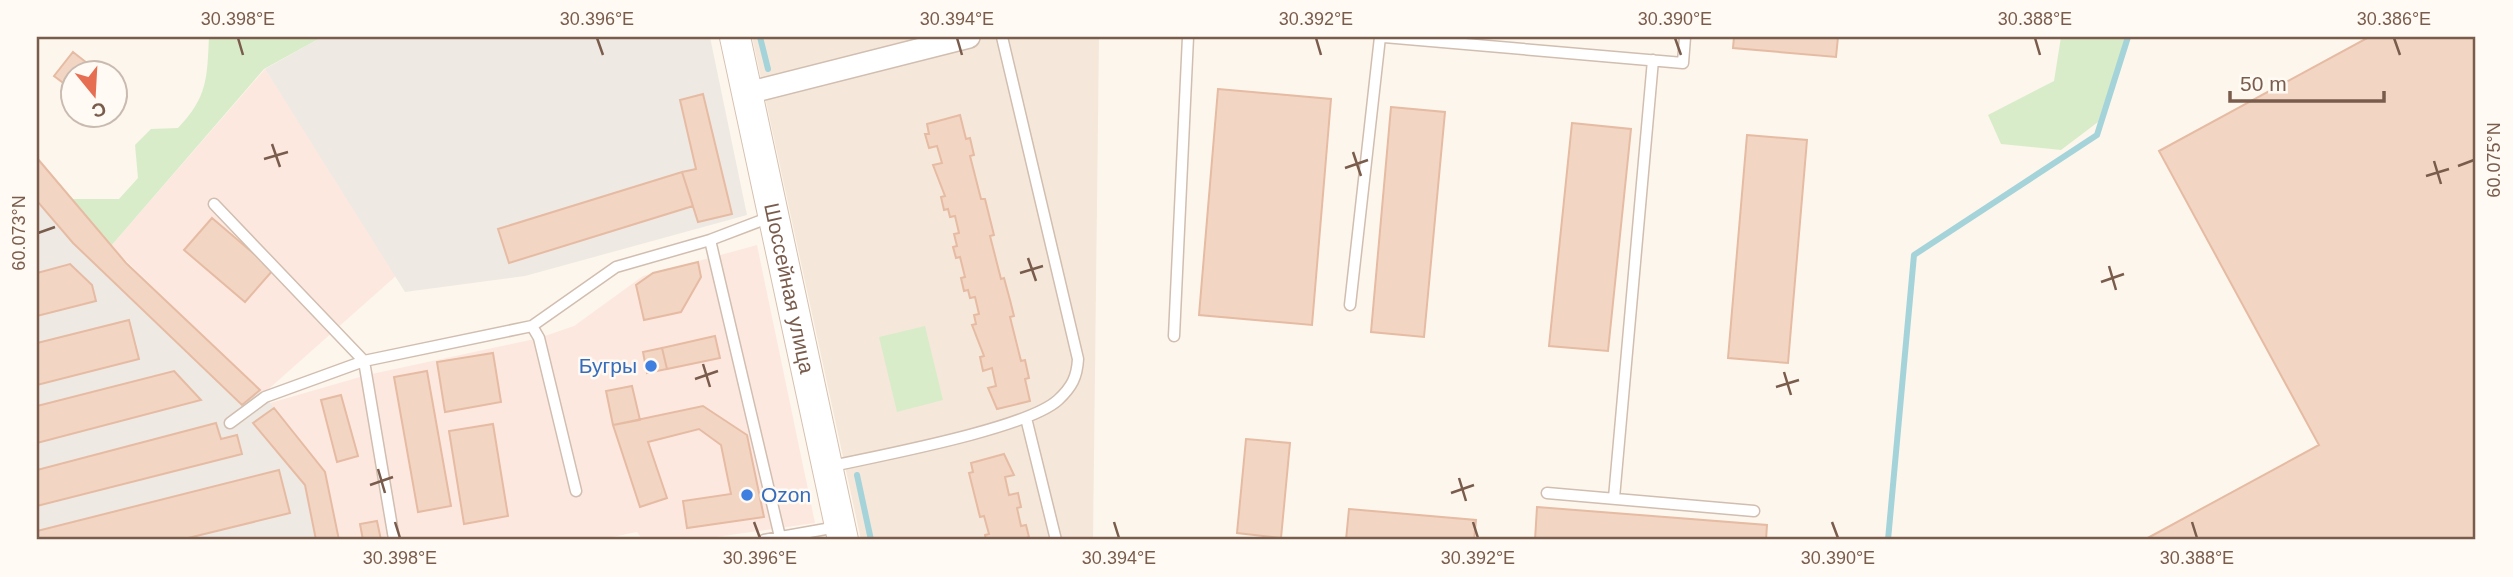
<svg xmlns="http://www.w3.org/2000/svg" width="2513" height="577" viewBox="0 0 2513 577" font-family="Arial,sans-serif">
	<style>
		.residential { fill: #f5e8da }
		.commercial { fill: #fde8e0 }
		.industrial { fill: #efe9e4 }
		.green { fill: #d8ecc9 }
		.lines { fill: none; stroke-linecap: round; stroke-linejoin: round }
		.stream { stroke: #a5d3da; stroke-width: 6 }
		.building { fill: #f3d5c3; stroke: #e6bba3; stroke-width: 2 }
		.lane-casing { stroke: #d1beb0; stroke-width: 13 }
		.street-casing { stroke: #d1beb0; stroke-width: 24 }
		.secondary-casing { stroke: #d6c0b0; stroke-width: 32 }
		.lane { stroke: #fff; stroke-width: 10 }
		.street { stroke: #fff; stroke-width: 21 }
		.secondary { stroke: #fff; stroke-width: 30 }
		.ticks { fill: none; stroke: #7a5c4d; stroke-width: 2.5 }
		.shop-dot { fill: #3f7fe0; stroke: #fffaf3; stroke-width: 2.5 }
		.labels { text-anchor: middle; stroke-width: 5; stroke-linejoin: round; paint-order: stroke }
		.street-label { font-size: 21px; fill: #7a5c4d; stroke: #fffaf3 }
		.shop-label { font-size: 21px; fill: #366cbe; stroke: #fffaf3; text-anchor: end }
		.neatline { fill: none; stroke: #7a5c4d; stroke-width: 2.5 }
		.ticks-label { font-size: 18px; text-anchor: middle; fill: #7a5c4d }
	</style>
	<rect width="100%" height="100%" fill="#fdf6ec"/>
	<!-- residential -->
	<path class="residential" d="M752,37H1099L1093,540H861Z"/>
	<!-- commercial -->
	<path class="commercial" d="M265,69L397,275L263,394L111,246Z
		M757,245L815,523L694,540H643L637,532L598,540H339L325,472L270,403L367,375L539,338L574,326L643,276Z"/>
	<!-- industrial -->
	<path class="industrial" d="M322,37H710L747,215L525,276L405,292L265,69Z
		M37,158L126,263L260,390L325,472L339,540H37Z"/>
	<!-- green -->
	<path class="green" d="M209,37H322L264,69L111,246L69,199H119L138,178L135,145L151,129L178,128C208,97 207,77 209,37Z
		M2061,37H2126L2098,122L2061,150L2001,144L1988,115L2054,81Z
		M925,326L943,400L897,412L879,337Z"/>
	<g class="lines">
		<!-- stream -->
		<path class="stream" d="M760,37L768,69
			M857,475L871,540
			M1888,540L1914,255L2097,135L2128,37"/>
	</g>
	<!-- building -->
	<path class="building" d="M1734,37H1838L1836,57L1733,48Z
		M2369,37H2476V540H2144L2319,445L2159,151Z
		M73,52L101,74H74V91L54,76Z
		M1218,89L1331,99L1312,325L1199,315Z
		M703,94L732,214L698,222L682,172L696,169L680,100Z
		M1391,107L1445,112L1424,337L1371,332Z
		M960,115L966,139L970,138L974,155L970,156L981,199H985L994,235L990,236L1001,279L1004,278L1010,300L1014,316L1010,317L1021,361L1025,360L1029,378L1025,379L1030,401L997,409L988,388L996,386L992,368L983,371L980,357L984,356L972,325L976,324L974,315L979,314L975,297L970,298L968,290L964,291L961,278L965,277L960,257L956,258L953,247L957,246L954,234L959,233L955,216L950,217L948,209L944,210L941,197L945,196L933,165L942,163L937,146L929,148L925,134H929L927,124Z
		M1572,123L1631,129L1608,351L1549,346Z
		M1747,135L1807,140L1788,363L1728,358Z
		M37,158L126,263L260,390L242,405L73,243L37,201Z
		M682,172L693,206L509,263L498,229Z
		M212,218L273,270L245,302L184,250Z
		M698,262L701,277L681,312L644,320L636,285L653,273Z
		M70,264L92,285L96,301L37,316V273Z
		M129,320L139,359L37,385V343Z
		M715,336L720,358L667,369L662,348Z
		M662,348L667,369L647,373L643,352Z
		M493,353L501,402L445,412L437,362Z
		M174,371L201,400L37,443V406Z
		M427,371L451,506L418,512L394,377Z
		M632,386L640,420L613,425L606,391Z
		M341,395L358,456L337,462L321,400Z
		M703,406L747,435L764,517L687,528L683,501L731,494L721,445L699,429L648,442L667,498L640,507L613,425Z
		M274,408L325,472L339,540H316L305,485L253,423Z
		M216,423L221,439L237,435L242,454L37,506V470Z
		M493,424L508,516L464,524L449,431Z
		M1246,439L1290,443L1281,538L1237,533Z
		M1004,454L1014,475L1005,477L1009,495L1018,493L1021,507L1017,508L1021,526L1026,525L1029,537L1020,540H986L985,535L989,534L984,516L980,517L969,473L973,472L971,463Z
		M279,470L290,513L180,540H37V531Z
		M1537,507L1767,525L1766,540H1535Z
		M1349,509L1476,520L1474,540H1346Z
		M377,521L381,540H363L360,524Z"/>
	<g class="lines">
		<defs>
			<path id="lane" d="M1384,37L1683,63L1685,37
				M214,204L364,361L394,539
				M710,240L780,537
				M1350,305L1380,37
				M532,326L539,338L576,491
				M1174,336L1188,37
				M1026,418L1056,540
				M230,423L265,397L364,361L532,326L616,267L710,240L773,216
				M828,467C877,456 1026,429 1058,400C1072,387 1077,377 1078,359L1002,37
				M1547,493L1754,511
				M1614,498L1653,60
				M764,540L837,527"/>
			<path id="street" d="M748,93L969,37"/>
			<g id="secondary">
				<path id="s1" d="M735,37L843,540"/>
			</g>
		</defs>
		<!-- lane casing -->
		<use href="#lane" class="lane-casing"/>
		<!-- street casing -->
		<use href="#street" class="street-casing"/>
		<!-- secondary casing -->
		<use href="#secondary" class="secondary-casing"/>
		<!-- lane -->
		<use href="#lane" class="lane"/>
		<!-- street -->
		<use href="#street" class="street"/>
		<!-- secondary -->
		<use href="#secondary" class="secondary"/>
	</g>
	<!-- ticks -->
	<path class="ticks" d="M238,38L243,55M597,38L603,55M957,38L962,55M1316,38L1321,55M1675,38L1681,55M2035,38L2040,55M2394,38L2400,55M272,144L280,167M1353,152L1361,176M264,159L288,152M2434,161L2441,184M2458,166L2474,160M1345,168L1368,160M2426,176L2449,169M38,233L55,227M1028,258L1036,281M2109,266L2116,290M1020,273L1043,266M2101,282L2124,274M703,364L710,387M1784,372L1791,395M695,379L718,371M1776,387L1799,380M378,469L385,493M1459,478L1466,501M370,485L393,477M1451,493L1474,485M395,522L400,538M754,522L760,538M1114,522L1119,538M1473,522L1478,538M1832,522L1838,538M2192,522L2197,538"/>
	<!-- markers -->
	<g class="shop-dot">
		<circle cx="651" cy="366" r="7"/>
		<circle cx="747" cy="495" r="7"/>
	</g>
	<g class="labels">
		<!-- street labels -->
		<g class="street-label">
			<text dy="7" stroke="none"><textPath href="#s1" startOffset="257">Шоссейная улица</textPath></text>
		</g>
		<!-- shop labels -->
		<g class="shop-label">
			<text x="637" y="373">Бугры</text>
			<text x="761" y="502" text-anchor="start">Ozon</text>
		</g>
	</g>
	<!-- border -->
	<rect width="2513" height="577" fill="none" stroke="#fffaf3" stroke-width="77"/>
	<!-- north arrow -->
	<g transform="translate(94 94) rotate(162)"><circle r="33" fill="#fffaf3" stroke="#cabbb1" stroke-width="2"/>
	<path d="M0-5L12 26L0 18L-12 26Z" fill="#e76f51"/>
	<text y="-10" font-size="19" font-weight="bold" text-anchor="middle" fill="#7a5c4d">С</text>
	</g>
	<!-- scale -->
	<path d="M2230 91v10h154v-10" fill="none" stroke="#7a5c4d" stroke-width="3.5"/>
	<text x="2240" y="91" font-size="21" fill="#7a5c4d" stroke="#fffaf3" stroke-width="5" paint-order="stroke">50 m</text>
	<rect x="38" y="38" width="2436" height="500" class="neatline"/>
	<g class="ticks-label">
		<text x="238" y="25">30.398°E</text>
		<text x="597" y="25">30.396°E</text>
		<text x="957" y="25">30.394°E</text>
		<text x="1316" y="25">30.392°E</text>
		<text x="1675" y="25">30.390°E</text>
		<text x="2035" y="25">30.388°E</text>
		<text x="2394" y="25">30.386°E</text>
		<text transform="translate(2494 160) rotate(-90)" y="6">60.075°N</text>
		<text transform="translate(19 233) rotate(-90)" y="6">60.073°N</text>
		<text x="400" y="564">30.398°E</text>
		<text x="760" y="564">30.396°E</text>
		<text x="1119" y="564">30.394°E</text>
		<text x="1478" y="564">30.392°E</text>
		<text x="1838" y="564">30.390°E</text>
		<text x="2197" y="564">30.388°E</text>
	</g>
</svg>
